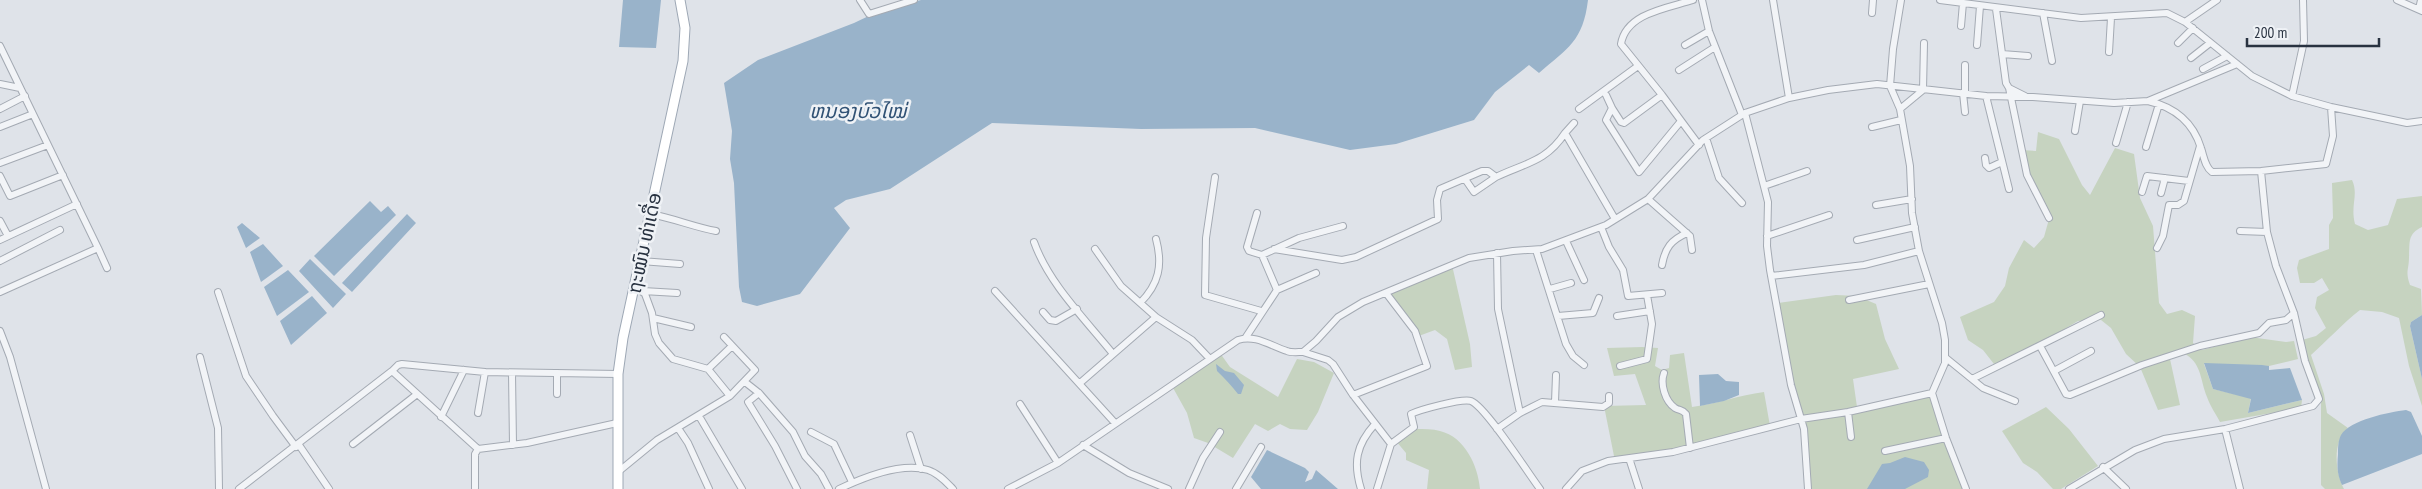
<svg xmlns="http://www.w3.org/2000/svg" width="2422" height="489" viewBox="0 0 2422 489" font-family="'PT Sans Narrow','Noto Sans Lao',sans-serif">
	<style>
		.green { fill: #c6d3c0 }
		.water { fill: #99b3ca }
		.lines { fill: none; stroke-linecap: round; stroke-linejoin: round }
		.minor-casing { stroke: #a4aab3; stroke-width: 8 }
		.major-casing { stroke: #9ea8b5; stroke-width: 11 }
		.minor { stroke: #f2f4f7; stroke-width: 6 }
		.major { stroke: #fff; stroke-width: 9 }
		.labels { text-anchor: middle; stroke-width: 5; stroke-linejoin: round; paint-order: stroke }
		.street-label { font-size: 19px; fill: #283240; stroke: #eff2f6 }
		.water-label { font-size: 20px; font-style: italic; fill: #315275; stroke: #eff2f6 }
	</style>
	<rect width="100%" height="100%" fill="#dfe3e9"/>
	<!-- green -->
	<path class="green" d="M2038,132L2059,139L2082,185L2090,195L2115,148L2134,154L2140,198L2153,226L2159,303L2167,314L2182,310L2195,316L2193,343L2202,350L2250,337L2286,342L2294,341L2298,359L2269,366L2204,364L2213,389L2251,398L2248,413L2302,400L2301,408L2220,422C2216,414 2210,406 2207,397C2200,380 2202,362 2183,353L2170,359L2180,405L2158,410L2140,367L2126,354L2111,328L2101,320L2078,321L2036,346L1994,364L1983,350L1968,340L1960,317L1994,302L2005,286L2009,268L2024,240L2034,248L2044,237L2049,219L2030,181L2021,150L2036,151Z
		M2352,180C2359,195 2350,205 2355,224L2368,230L2388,225L2397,199L2422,196V227C2407,234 2410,243 2409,257C2409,270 2405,271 2410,285L2421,289L2422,315L2411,322L2410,326L2422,379V406L2409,366L2399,318L2382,312L2360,310C2342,324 2328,340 2311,355L2324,394L2327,413L2348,428C2332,441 2335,472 2344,489H2325L2321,485V402L2305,356L2302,340L2316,336L2326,328L2315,308L2317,297L2329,290L2322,278L2314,283H2300L2297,268L2299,260L2329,249V225L2333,218L2332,183Z
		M1452,265L1470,344L1472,367L1455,370L1447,339L1435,330L1416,337L1386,293Z
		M1836,295L1857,296L1876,304L1885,339L1899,369L1853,379L1857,407L1933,393L1966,489H1810L1809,473L1778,303Z
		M1642,347L1658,348L1655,366L1662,370L1669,368L1670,355L1684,353L1692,407C1717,404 1739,395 1764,392L1770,426L1701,443L1615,461L1604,406L1646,405L1635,374L1614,376L1607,348Z
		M1220,353L1230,367L1278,397L1297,359L1314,362L1334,373L1318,412L1307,430L1290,429L1280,424L1268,431L1255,424L1233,458L1208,443L1194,438L1187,413L1172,386Z
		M2046,407L2069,429L2098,466L2061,489H2053L2037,472L2023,463L2002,431Z
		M1416,429C1424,429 1433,429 1440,431C1465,437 1478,466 1480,489H1427L1429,470L1406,460V453L1396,441Z"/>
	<!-- water -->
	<path class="water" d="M623,0H661L656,48L619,47Z
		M921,0H1588C1583,41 1568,48 1539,73L1529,65L1495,92L1474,120L1396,144L1350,150L1255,128L1141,129L992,123L890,189L846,200L834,208L850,228L800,294L757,306L742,302L739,287L734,183L730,159L732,131L724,83L758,60L854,23L875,13Z
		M370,201L381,212L388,206L396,215L334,276L314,256Z
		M407,214L416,223L352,292L342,283Z
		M242,223L260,238L246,248L237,227Z
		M263,244L283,266L261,282L250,252Z
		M310,259L346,294L333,308L299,271Z
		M288,270L309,292L277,316L264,287Z
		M312,296L327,313L291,345L280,321Z
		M2422,315V379L2410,326L2411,322Z
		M2204,363L2262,365L2269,366V370L2290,368L2302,400L2248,413L2251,399L2213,389Z
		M1216,364L1225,371L1234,373L1244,385L1241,394H1238C1232,386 1225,379 1217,371Z
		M1718,374L1726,381L1739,382V395L1724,401L1700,406L1699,375Z
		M2406,410L2411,412L2422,436V454L2342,485C2337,474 2337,466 2338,454C2338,448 2338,441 2341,435C2350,420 2389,412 2406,410Z
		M1267,450L1305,468L1309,472L1305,482L1312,479L1316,470L1338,489H1261L1251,477Z
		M1905,457L1924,462L1929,470L1928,477L1905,489H1867L1882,464L1890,463Z"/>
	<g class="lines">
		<defs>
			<path id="minor" d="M860,0L869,14L914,0
				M1693,0C1668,8 1626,13 1621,44L1662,95L1699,145
				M1702,0L1709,31L1742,115
				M1773,0L1789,98
				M1901,0L1893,49L1890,86L1900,109L1910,166L1912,213L1919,251L1942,323L1945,340V363L1932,393L1946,438L1966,489
				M1940,0L2081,18L2167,13L2185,22L2252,76L2292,96L2331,107L2407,123L2422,121
				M2397,0L2422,11
				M1996,9L2006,83L2009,88L2025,96
				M2419,9L2421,0
				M1872,13L1873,0
				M2043,13L2052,61
				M2185,22L2217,0
				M1961,26L1963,3
				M2178,43L2193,28
				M1685,45L1709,31
				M1977,45L1980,6
				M0,46L98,248L0,292
				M2109,52L2111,18
				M2002,54L2028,56
				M2191,58L2210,43
				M2203,69L2227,56
				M1679,70L1715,47
				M0,84L20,88
				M2009,88L2027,175L2049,218
				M1963,93L1965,112
				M1965,93V65
				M1606,95L1612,108L1606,120L1639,172L1681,121
				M1986,96L2009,189
				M2292,96L2304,41L2303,0
				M2148,101C2174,107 2193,122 2201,148C2204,157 2205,167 2212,172L2261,171L2326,164L2333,136L2331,107
				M1612,108L1621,122L1624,123L1662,95
				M0,109L25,96
				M1579,109L1638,66
				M1900,109L1923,90L1924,43
				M1574,123L1565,133L1615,219
				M0,127L33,114
				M1872,127L1901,120
				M2075,131L2080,101
				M1706,138L1719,178L1742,203
				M2116,143L2128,102
				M2146,147L2159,104
				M1985,158L1986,165L1989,168L2002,162
				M0,163L48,145
				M0,176L10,196L63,175
				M1215,177L1206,238L1205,295L1261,311
				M1465,179L1474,192L1496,177
				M1764,186L1807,171
				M2142,192L2147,176L2189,181
				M2161,193L2165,178
				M1648,199L1690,236L1692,250
				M1876,205L1912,199
				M1257,213L1247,247L1249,251L1262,255L1299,238L1343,226
				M650,214C673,218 694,227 716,231
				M0,221L8,236
				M1601,227L1609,247L1623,270L1628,296L1662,293
				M2240,231L2267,232
				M1767,236L1829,215
				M0,240L77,204
				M1857,240L1915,227
				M1566,241L1584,280
				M1034,242C1049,284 1085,319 1113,354
				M98,248L107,268
				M2157,248L2163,236L2169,205H2178L2184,201L2200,146
				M1095,249L1121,286L1156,317L1192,340L1210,359
				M1274,249L1342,260L1356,257L1438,219L1437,200L1440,189L1482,171H1488L1496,177C1525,163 1546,162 1565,133
				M1536,250L1566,344L1573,356L1584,365
				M1497,253L1498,309L1520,413
				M1262,255L1277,290
				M0,261L60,230
				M641,261L680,264
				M1662,265C1665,248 1671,240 1687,233
				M1771,276L1864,265L1919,251
				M636,287L645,294L652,313L655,334L659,343L673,359L708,369L732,346
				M1550,289L1571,283
				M643,291L677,293
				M995,291L1115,423
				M218,292L246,376L273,416L296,447
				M1849,300L1929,284
				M1140,303C1159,284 1163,265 1156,239
				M1043,312L1050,320L1056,321L1077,309
				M1558,316L1593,313L1599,298
				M1617,316L1650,311
				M653,318L691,327
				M0,331L10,357L46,489
				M1246,337L1277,290L1316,273
				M2040,346L2066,394L2070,395L2142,365L2200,346L2259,333L2269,323L2286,320L2294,313
				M1303,352L1328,360L1333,364L1353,395L1391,444
				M200,357L218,428L219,489
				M1946,358L1983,388L2015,401
				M1620,366L1647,359L1652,324L1647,295
				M708,369L730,396
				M392,371L398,365L402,364L485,372L618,374
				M2054,371L2091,351
				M512,373L513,445
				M1664,373C1660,384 1665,401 1675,408C1680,411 1682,409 1686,414L1690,448
				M1972,379L2101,315
				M745,382L759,393L793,432L805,456L821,474L829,489
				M1080,383L1156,317
				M759,393L748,402L775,446L797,489
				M557,394V373
				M1353,395L1427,366L1415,331L1386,293
				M1555,402L1556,375
				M1020,404L1058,463
				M1848,412L1851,437
				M478,413L485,372
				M699,416L742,489
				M441,417L464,370
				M678,428L688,443L709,489
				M1497,429L1520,413L1542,402L1603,407L1609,403V396
				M2225,429L2240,489
				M811,432L834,444L852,482
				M910,435L921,469
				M353,444L416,395
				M299,445L329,489
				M1083,445L1129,473L1168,489
				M1885,451L1946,438
				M1629,458L1639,489
				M2103,467L2126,489
				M618,472L657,440L730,396L755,370L724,337
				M475,488V454L478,449
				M239,489L392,371L478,449L527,443L617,423
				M839,489C862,478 902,462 928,470C938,473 946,482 953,489
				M1008,489L1058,463L1238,340C1255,334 1271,346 1287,351C1291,353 1298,352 1303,352L1316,341L1338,317L1363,302L1452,265L1469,258L1513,251L1542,249L1606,225L1648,199L1703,140L1745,113
				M1189,489L1203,458L1220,432
				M1236,489L1261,447
				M1361,489C1353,463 1356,445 1375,424
				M1377,489L1391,444L1414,427L1411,414C1419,410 1462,398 1471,401C1486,407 1528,473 1540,489
				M1566,489L1582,471L1608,461L1673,452L1801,419L1848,412L1932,393
				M1808,489L1804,429L1791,385L1770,270L1767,246L1768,202L1745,113L1789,98L1828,90L1877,84L1986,96L2033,97L2114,103L2148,101L2237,64
				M2069,489L2135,450L2164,439L2225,429L2313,406L2319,399L2305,361L2294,313L2276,266L2267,232L2261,171"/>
			<path id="major" d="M618,489V374L623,338L683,61L685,28L680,0"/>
		</defs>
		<!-- minor casing -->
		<use href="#minor" class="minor-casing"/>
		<!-- major casing -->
		<use href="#major" class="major-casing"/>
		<!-- minor -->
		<use href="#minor" class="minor"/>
		<!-- major -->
		<use href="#major" class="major"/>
	</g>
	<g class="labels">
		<!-- street labels -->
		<g class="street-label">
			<text transform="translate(644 243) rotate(-78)" y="7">ຖະໝົນ ທ່າເດື່ອ</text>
		</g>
		<!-- water labels -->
		<g class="water-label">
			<text x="858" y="118">ຫນອງບົວໄໝ່</text>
		</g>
	</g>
	<!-- scale -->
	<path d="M2247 38v8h132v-8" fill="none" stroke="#283240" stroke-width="2.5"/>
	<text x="2254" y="38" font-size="15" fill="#283240" stroke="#eff2f6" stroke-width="4" paint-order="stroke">200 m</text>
</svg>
